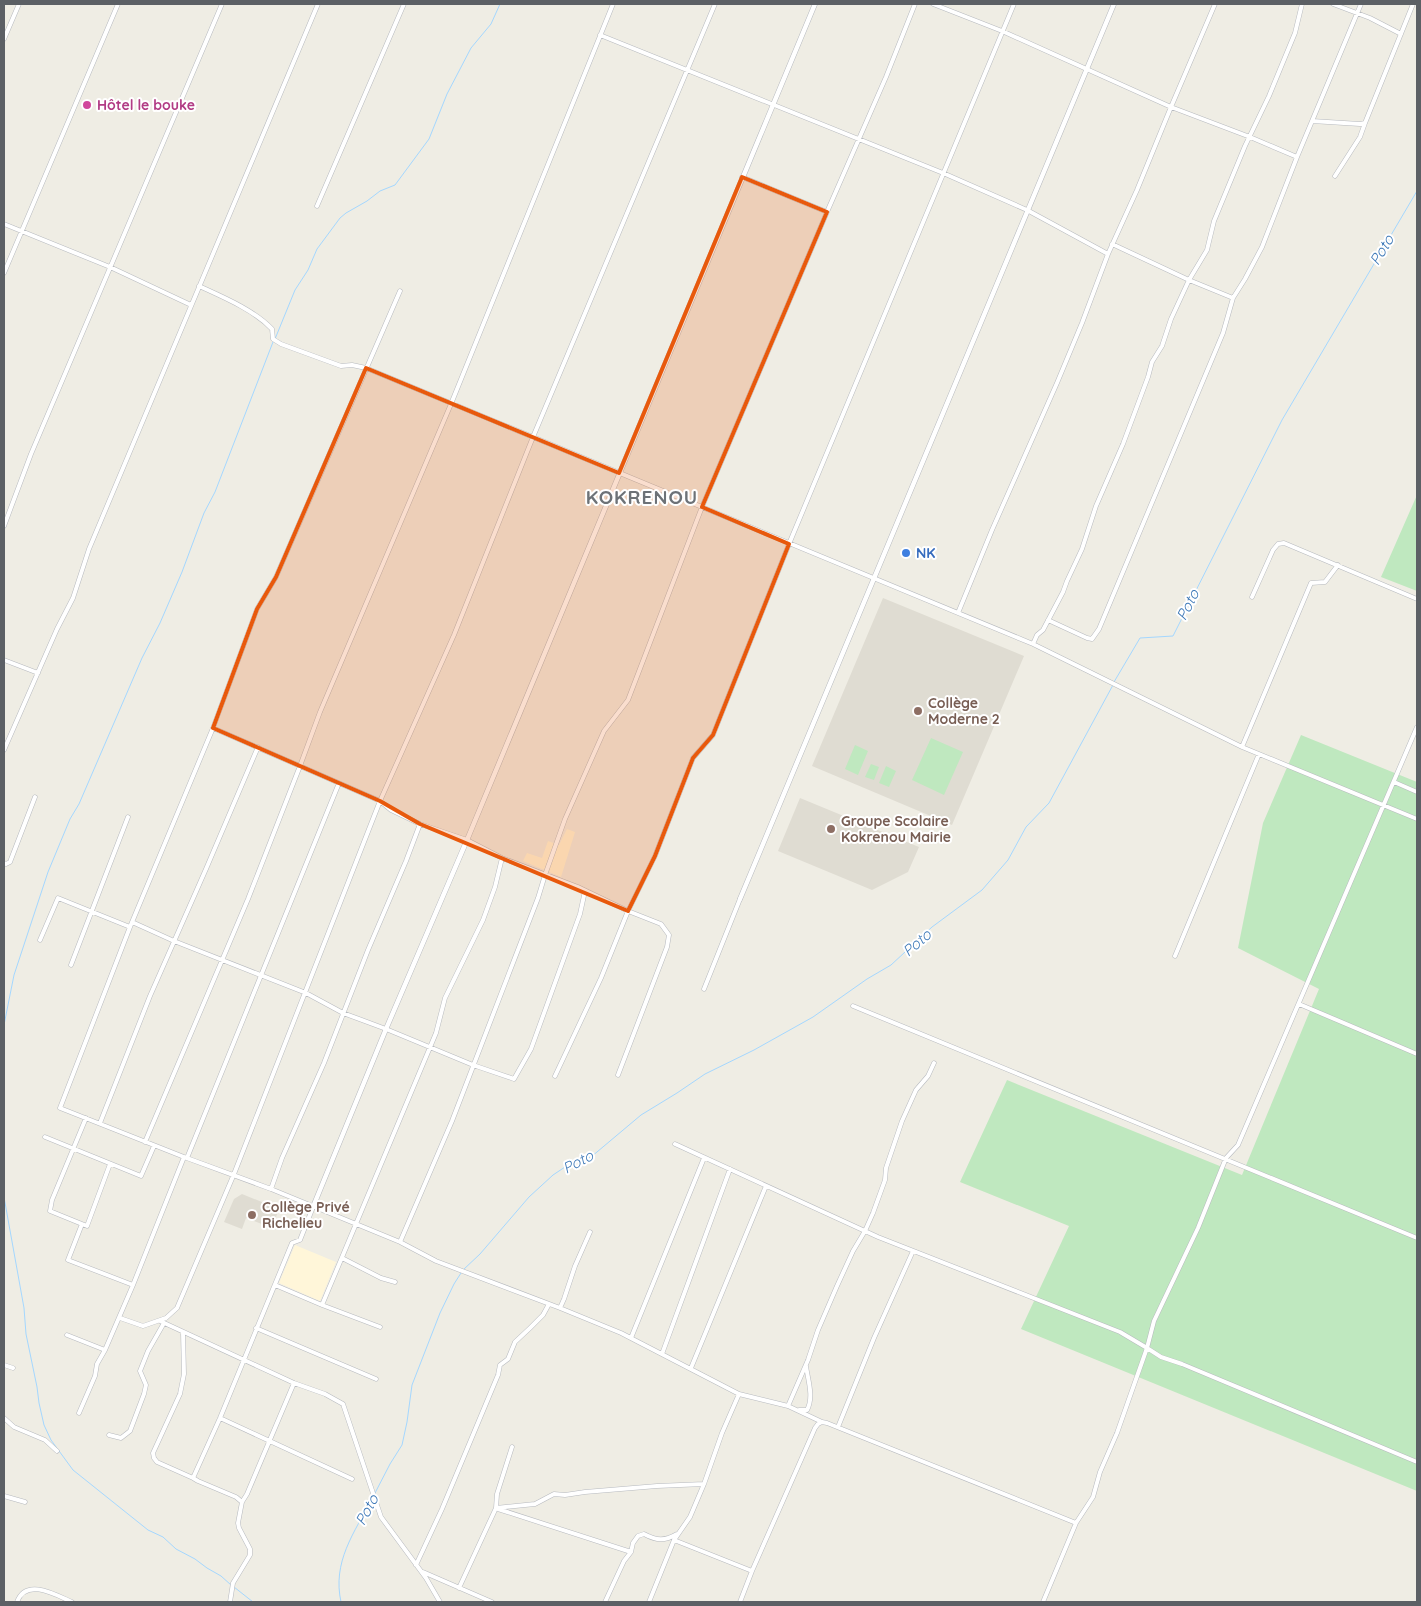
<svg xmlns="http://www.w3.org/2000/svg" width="1421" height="1606" viewBox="0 0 1421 1606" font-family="Quicksand,sans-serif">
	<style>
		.commercial { fill: #fff6d9 }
		.education { fill: #dfdcd2 }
		.green { fill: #bfe8bf }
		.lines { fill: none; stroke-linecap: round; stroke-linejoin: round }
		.stream { stroke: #a4d7ff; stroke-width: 1 }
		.minor-casing { stroke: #b7babf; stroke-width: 5 }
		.tertiary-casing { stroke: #b7babf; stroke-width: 5.5 }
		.minor { stroke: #fff; stroke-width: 4 }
		.tertiary { stroke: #fff; stroke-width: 4.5 }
		.marked { fill: #e8590c; fill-opacity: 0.2; stroke: #e8590c; stroke-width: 4; stroke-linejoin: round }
		.hotel-dot { fill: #d1479c; stroke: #fff; stroke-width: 2 }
		.shop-dot { fill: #3f7fe0; stroke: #fff; stroke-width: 2 }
		.education-dot { fill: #8d6e63; stroke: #fff; stroke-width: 2 }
		.labels { text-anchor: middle; stroke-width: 4; stroke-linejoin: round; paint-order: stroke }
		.hotel-label { font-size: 14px; font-weight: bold; fill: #b23c85; stroke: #fff; text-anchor: start }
		.shop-label { font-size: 14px; font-weight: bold; fill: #366cbe; stroke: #fff; text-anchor: start }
		.education-label { font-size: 14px; font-weight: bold; fill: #785e54; stroke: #fff; text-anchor: start }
		.water-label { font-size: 15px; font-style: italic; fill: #3b77b7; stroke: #fff }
		.district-label { font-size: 19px; font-weight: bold; letter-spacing: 1px; fill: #6d7277; stroke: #fff }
	</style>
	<rect width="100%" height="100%" fill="#efede4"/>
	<!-- commercial -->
	<path class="commercial" d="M567,829L575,832L561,877L523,861L527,853L542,858L548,841L559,845Z
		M295,1245L336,1262L320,1301L279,1283Z"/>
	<!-- education -->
	<path class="education" d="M883,598L1024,656L952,825L812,766Z
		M800,798L919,847L908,872L872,890L778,851Z
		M242,1194L279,1209L272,1228L246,1218L242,1229L224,1222L234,1199Z"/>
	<!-- green -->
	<path class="green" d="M1417,495V591L1381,577Z
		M1301,735L1417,782V1491L1021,1329L1069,1226L960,1182L1007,1080L1242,1175L1319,989L1238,948L1263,823Z
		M931,738L963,752L944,795L912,780Z
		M855,745L868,751L858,775L845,769Z
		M871,764L879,767L874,780L865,777Z
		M886,766L896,771L889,787L879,783Z"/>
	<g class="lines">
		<!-- stream -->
		<path class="stream" d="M275,339L295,290L308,270L317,249L340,218L346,213L367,201L380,191L395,185L429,139L447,94L471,48L491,24L500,4
			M1114,682L1140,638L1173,636L1282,420L1417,191
			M4,1025L14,975L48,872L70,819L79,804L142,658L160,623L182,572L204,513L215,492L273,342
			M4,1197L24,1308L26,1334L37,1387L39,1403L44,1425L51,1440L73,1470L148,1530L163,1537L176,1549L195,1559L207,1568L221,1576L231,1585
			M463,1270L480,1254L529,1197L553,1175L568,1165L591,1157L641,1115L677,1093L705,1074L754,1050L813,1017L867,979L891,965L932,927L982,890L1008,860L1026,827L1049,803L1113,685
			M374,1495L390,1464L402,1445L407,1422L412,1385L440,1313L454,1284L461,1273
			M234,1587L253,1602
			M341,1602C332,1562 354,1533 372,1499"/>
		<defs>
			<path id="minor" d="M933,4L1002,31L1171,107L1250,137L1297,157
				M1333,4L1370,18L1401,34
				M600,35L943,173L1027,210L1108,254
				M4,39L19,4
				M1312,121L1360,124L1365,123L1413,4
				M1335,176L1360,137L1365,123
				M742,177L827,212
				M317,206L404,4
				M4,224L110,267L191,305
				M1112,244L1189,280L1233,298
				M4,273L118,4
				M199,286C223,297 254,310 272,329L273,339L281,344L341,366L352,365L366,368L1033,644L1242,747L1417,819
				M400,291L276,577L257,609L213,728L130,927L60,1108L184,1157L271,1189L400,1242L436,1261L560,1308L621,1333L739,1394L788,1406L822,1422L827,1423L1076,1523
				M4,526L31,454L222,4
				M1252,597L1273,550L1278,544L1284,543L1417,599
				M958,613L992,530L1057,383L1082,323L1108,254L1137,190L1171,107L1215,4
				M1048,620L1087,638L1092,639L1099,629L1223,333L1233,298L1245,279L1262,247L1297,157L1361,4
				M1033,644L1037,635L1043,630L1063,592L1067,581L1082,549L1096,506L1123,444L1148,377L1152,362L1162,346L1171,319L1189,280L1207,250L1214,221L1245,146L1269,96L1295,33L1302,4
				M4,660L38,673
				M213,728L380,801L391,810L420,824L467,840L502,858L578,887L628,911L661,924L669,935L667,947L618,1075
				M1242,747L1311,583L1325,582L1338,565
				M4,750L57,629L73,598L89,549L318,4
				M1394,782L1417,792
				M4,863L6,864L10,862L35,797
				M132,922L174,941L306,993L343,1013L386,1029L473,1065L514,1079L531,1049L580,914L585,891
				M40,940L58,898L130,927
				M1175,956L1259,754
				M71,965L128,817
				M704,989L740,899
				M1299,1004L1417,1054
				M853,1006L1417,1238
				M555,1076L601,978L628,911L655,856L693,758L713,735L789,544L1014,4
				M100,1123L150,996L206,869L258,747
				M45,1137L141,1176L154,1146
				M145,1142L248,899L300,766L320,712L451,404L613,4
				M675,1144L878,1237L1120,1332L1147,1348L1161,1357L1182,1364L1417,1462
				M187,1158L339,783
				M271,1189L282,1158L324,1063L368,950L406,861L420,824
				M82,1224L50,1211L52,1200L86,1118
				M400,1242L452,1121L538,898L545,875L565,819L604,731L628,700L702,507L827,212L886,77L915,4
				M342,1258L381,1278L395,1282
				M133,1285L184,1157
				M275,1285L322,1305L436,1033L445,998L483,920L495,887L502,858
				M322,1305L380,1327
				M560,1308L564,1299L575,1266L590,1232
				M120,1318L143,1326L166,1318L177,1308L234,1174L380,801L454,635L533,437L715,4
				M160,1321L294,1383L325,1394L343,1404L381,1517L426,1578L440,1602
				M256,1328L376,1379
				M183,1332L184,1374L180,1394L153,1453L154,1458L157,1462L193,1478
				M67,1335L105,1350L133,1285L68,1260L82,1224L87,1226L110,1164
				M631,1338L704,1158
				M662,1354L730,1169
				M4,1365L13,1368
				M691,1368L766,1186
				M788,1406L808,1360L818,1330L837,1286L853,1251L865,1231L873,1213L885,1180L886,1168L902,1121L916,1090L928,1076L934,1063
				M799,1410H807C814,1397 808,1380 806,1366
				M79,1413L95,1376L97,1364L105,1350
				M4,1418L14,1427L45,1440L57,1451
				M220,1418L352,1479
				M838,1427L874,1338L913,1251
				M109,1435L121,1438L130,1431L144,1394L146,1385L140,1371L148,1351L164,1323
				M4,1496L25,1502
				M242,1502L236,1497L198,1481L193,1478L220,1418L292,1243L300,1240L313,1207
				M496,1508L535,1504L554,1494L565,1495L585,1492L657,1486L704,1484
				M498,1509L631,1552
				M674,1540L752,1571L740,1602
				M416,1565L442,1509L498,1375L500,1365L508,1359L515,1342L530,1328L543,1315L549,1304
				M752,1571L815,1428L818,1424L822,1422
				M423,1572L492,1602
				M459,1588L496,1508L497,1494L512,1447
				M17,1602C26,1577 56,1595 72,1602
				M230,1602L233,1583L250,1555V1549L239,1528L238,1523L242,1502L247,1494L294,1383
				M605,1602L624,1561L631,1552L633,1543L638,1536L644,1534C657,1541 665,1541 677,1534
				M649,1602L674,1540L690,1517L704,1484L722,1433L739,1394
				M1043,1602L1076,1523L1093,1497L1100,1472L1117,1433L1147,1348L1154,1321L1198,1228L1226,1158L1238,1145L1417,727"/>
			<path id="tertiary" d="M740,899L1114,4
				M313,1207L386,1029L467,840L815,4"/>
		</defs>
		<!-- minor casing -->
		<use href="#minor" class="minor-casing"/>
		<!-- tertiary casing -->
		<use href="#tertiary" class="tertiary-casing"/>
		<!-- minor -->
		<use href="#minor" class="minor"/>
		<!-- tertiary -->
		<use href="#tertiary" class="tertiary"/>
	</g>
	<!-- marked area -->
	<path class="marked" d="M742,177L827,212L702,507L789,544L713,735L693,758L655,856L628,911L420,824L380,801L213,728L257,609L276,577L366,368L619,473Z"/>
	<!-- markers -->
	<circle class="hotel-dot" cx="87" cy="105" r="5"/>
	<circle class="shop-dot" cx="906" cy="553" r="5"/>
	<g class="education-dot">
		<circle cx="918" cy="711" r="5"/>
		<circle cx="831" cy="829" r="5"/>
		<circle cx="252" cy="1215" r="5"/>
	</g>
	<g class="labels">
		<!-- hotel labels -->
		<g class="hotel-label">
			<text x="97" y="110">Hôtel le bouke</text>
		</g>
		<!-- shop labels -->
		<g class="shop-label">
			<text x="916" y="558">NK</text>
		</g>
		<!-- education labels -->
		<g class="education-label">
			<text x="928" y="708">Collège<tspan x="928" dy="16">Moderne 2</tspan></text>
			<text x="841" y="826">Groupe Scolaire<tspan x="841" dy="16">Kokrenou Mairie</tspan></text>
			<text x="262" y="1212">Collège Privé<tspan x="262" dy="16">Richelieu</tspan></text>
		</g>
		<!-- water labels -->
		<g class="water-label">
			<text transform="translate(1382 250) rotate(-59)" y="5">Poto</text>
			<text transform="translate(1188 605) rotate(-63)" y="5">Poto</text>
			<text transform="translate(917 943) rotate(-41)" y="5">Poto</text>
			<text transform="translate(578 1162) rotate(-28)" y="5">Poto</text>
			<text transform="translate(367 1510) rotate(-62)" y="5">Poto</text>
		</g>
		<!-- district labels -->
		<g class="district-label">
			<text x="642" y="504">KOKRENOU</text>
		</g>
	</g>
	<!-- border -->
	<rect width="1421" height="1606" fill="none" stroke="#5c6065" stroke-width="10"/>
</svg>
